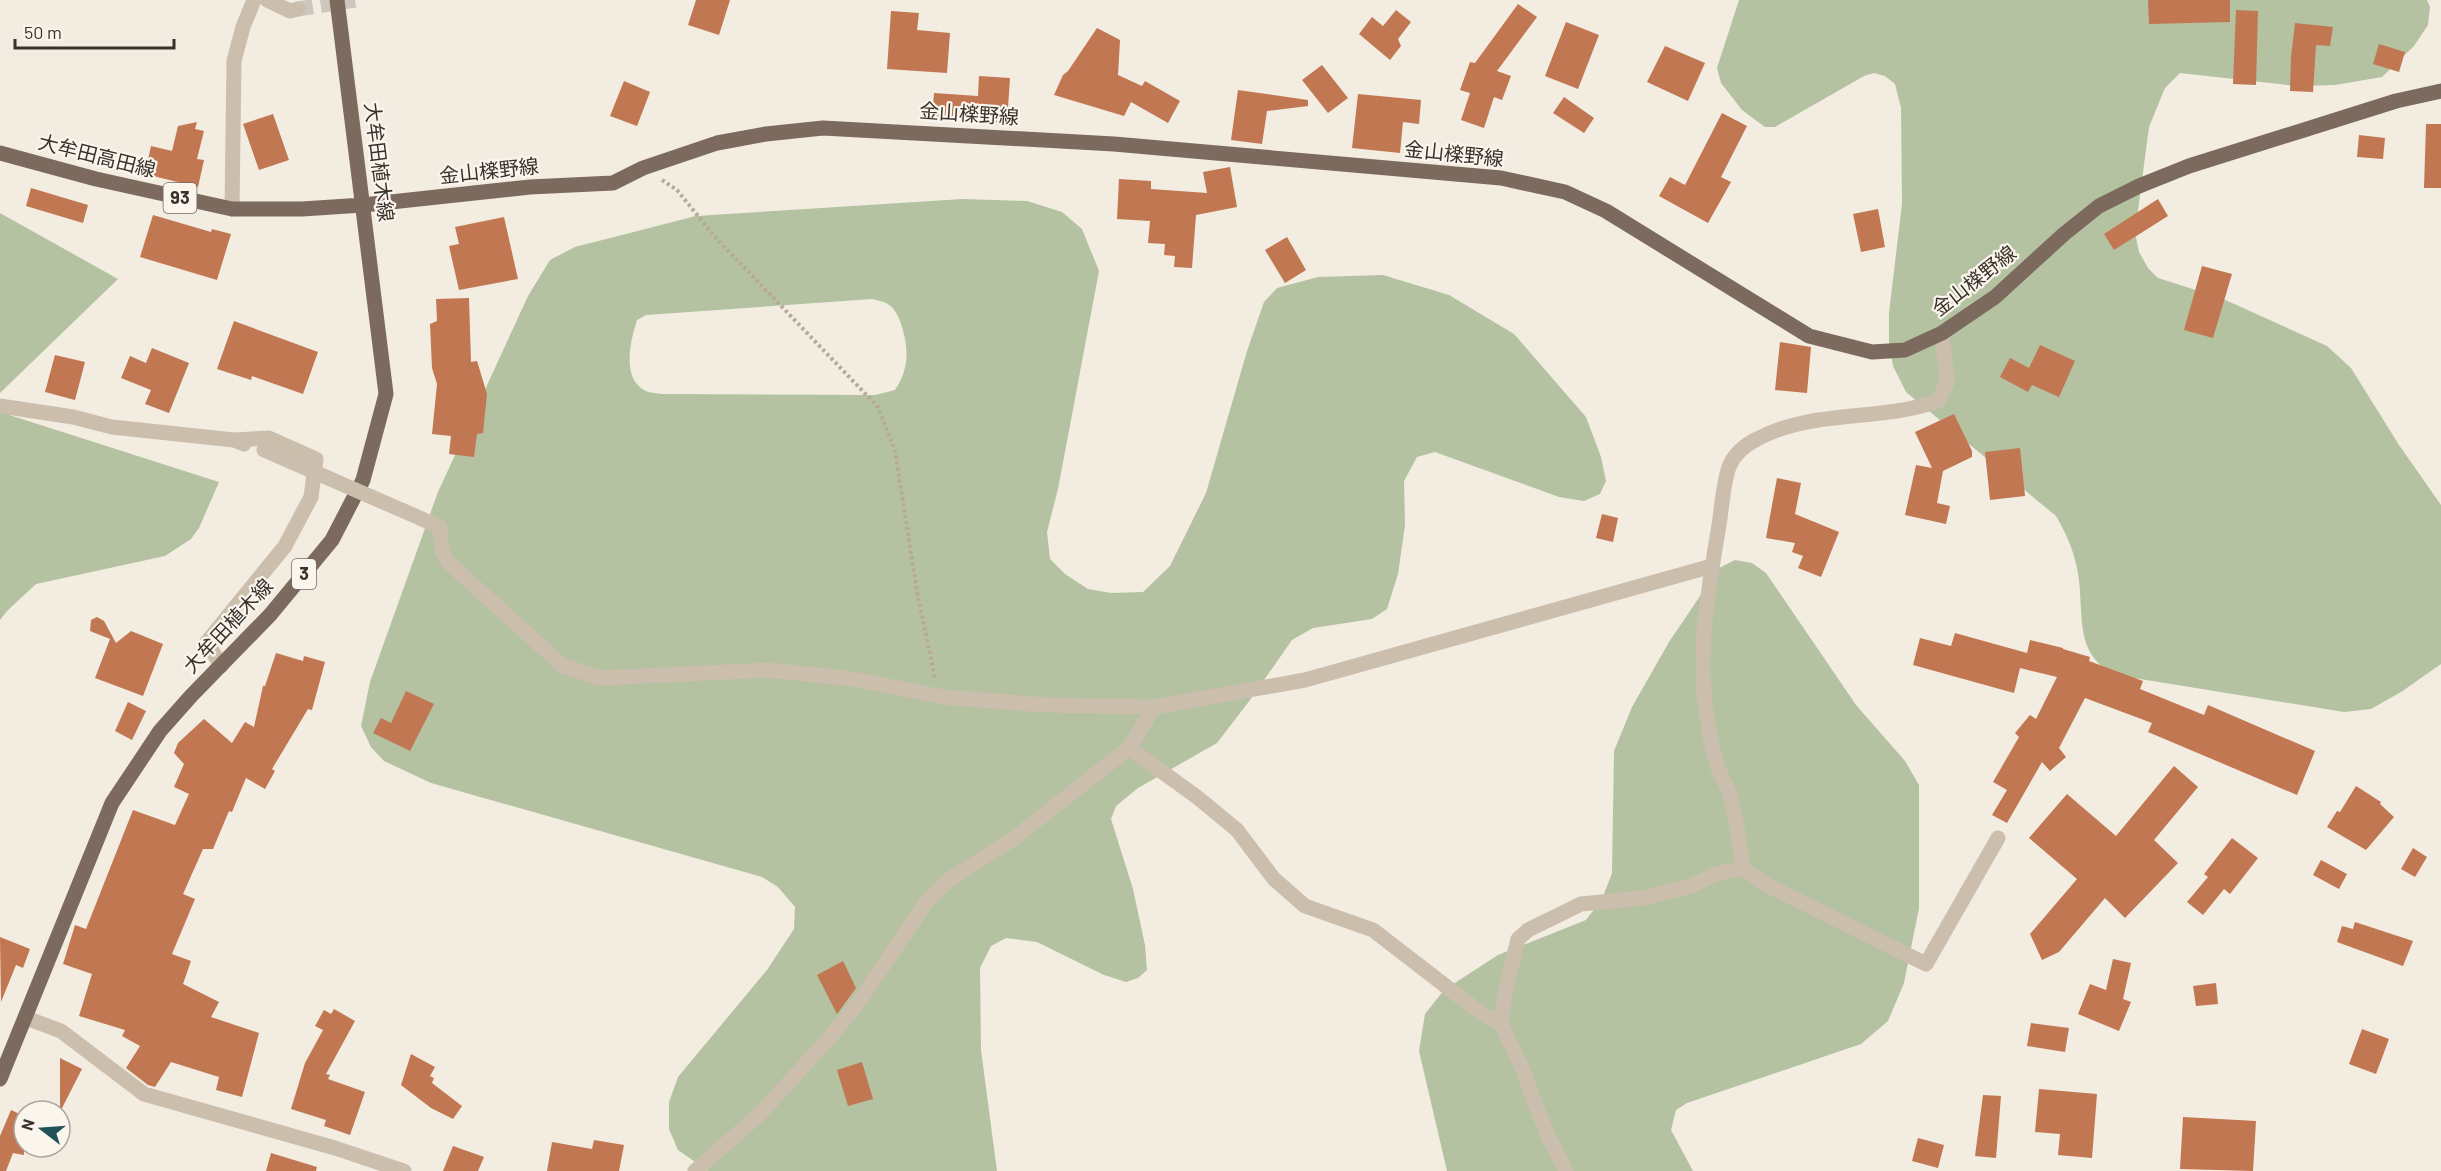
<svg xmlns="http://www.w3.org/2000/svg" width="2441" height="1171" viewBox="0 0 2441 1171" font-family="Barlow,'Noto Sans JP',sans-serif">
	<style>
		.green { fill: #b4c2a1; fill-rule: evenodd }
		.building { fill: #c17751 }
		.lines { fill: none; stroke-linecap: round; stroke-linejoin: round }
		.minor-tunnel { stroke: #cec7bd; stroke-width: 15; stroke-dasharray: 15 8; stroke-linecap: butt }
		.path { stroke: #b7a897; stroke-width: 4; stroke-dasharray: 3 3; stroke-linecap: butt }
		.minor { stroke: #cbbead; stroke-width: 15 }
		.major { stroke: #7b6a5d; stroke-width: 15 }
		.minor-bridge { stroke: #cbbead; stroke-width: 15 }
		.labels { text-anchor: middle; stroke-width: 4.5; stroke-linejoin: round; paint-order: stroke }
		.shield { fill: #faf6ee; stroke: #746c66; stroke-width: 1.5 }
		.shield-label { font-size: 18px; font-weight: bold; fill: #3a312b }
		.street-label { font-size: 20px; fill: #3a312b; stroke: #faf6ee }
	</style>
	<rect width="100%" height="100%" fill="#f3ece1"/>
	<!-- green -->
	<path class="green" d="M1739,0H2427L2430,7L2428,25L2414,46L2382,77L2335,85L2296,86L2180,73L2165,88L2149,127L2135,233L2139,252L2148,268L2158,278L2221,298L2327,346L2351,368L2399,445L2441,505V664L2401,692L2371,709L2344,712L2122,676C2070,660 2086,610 2077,568C2073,549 2066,533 2056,516L1906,392L1893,366L1889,344V313L1902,204L1901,108L1895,84L1885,76L1874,73L1864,76L1775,127H1765L1754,119L1742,110L1721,83L1717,68Z
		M963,199L1027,201L1062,212L1082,229L1099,271L1058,489L1047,532L1050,559L1065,574L1088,589L1111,593L1143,592L1170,566L1206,493L1247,351L1264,302L1277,288L1318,277L1383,275L1449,295L1514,334L1586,417L1601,457L1606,481L1600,494L1584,501L1559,497L1435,452L1417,457L1404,481L1405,525L1398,574L1387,609L1372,619L1313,628L1292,640L1250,700L1217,743L1138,788L1116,806L1111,819L1133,889L1145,945L1147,970L1138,978L1126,982L1104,975L1037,942L1006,938L991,946L980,968L981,1050L997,1171H708L678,1150L669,1129V1102L678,1077L767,970L794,929L795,907L778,887L762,877L431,783L384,761L371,747L361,726L370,682L438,492L528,296L550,260L575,247L696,216ZM872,299C876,300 882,301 886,303C894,307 897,314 900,321C909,346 910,368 895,390L875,395L662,394C657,393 648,393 644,390C621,377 631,339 637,320L646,315Z
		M0,213L118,279L0,393Z
		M0,412L219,482L199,528L191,539L165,556L36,584L7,611L0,620Z
		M1735,560L1752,563L1766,573L1856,705L1905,761L1919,785V908L1904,983L1888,1021L1861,1044L1687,1103L1676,1110L1671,1130L1693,1171H1447L1419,1051L1425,1014L1444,990L1498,955L1586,920L1602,899L1612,873L1614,751L1632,707L1669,642L1719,568Z"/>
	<!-- building -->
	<path class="building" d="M696,0H730L719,35L688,25Z
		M2148,0H2230V22L2149,24Z
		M1518,4L1537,17L1497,71L1511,76L1502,100L1494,97L1484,128L1461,120L1470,93L1460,90L1470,62L1475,63Z
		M1396,10L1411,22L1398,39L1401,46L1390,60L1359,34L1372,17L1383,26Z
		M2236,10L2258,11L2256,85L2233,84Z
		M891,11L919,13L917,30L950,33L947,73L887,69Z
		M1566,22L1599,35L1578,89L1545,76Z
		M2295,23L2333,27L2330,46L2316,45L2313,92L2290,91L2291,57Z
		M1097,28L1120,40L1118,75L1142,86L1145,81L1180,101L1168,123L1131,102L1124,116L1054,95L1063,75L1068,71Z
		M2379,44L2405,52L2399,72L2373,64Z
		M1665,46L1705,63L1688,101L1647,82Z
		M1322,65L1348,98L1328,113L1302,80Z
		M979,76L1010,78L1007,123L932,117L934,93L978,96Z
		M624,81L650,92L637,126L610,116Z
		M1238,90L1308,100V106L1267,111L1262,144L1231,140Z
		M1358,94L1421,100L1419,124L1403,122L1400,153L1352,148Z
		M1564,97L1594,118L1584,133L1553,113Z
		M1722,113L1747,126L1721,177L1731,182L1708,223L1659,196L1670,177L1685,185Z
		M273,114L289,160L259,170L243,124Z
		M197,122L195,129L204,131L197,159L204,160L198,187L145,174L151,146L172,151L178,126Z
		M2426,124H2441V188H2424Z
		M2359,135L2385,138L2383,159L2357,157Z
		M1230,167L1237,207L1196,215L1192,268L1174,267L1175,256L1164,255L1165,244L1148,243L1150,221L1117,219L1119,179L1151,181V189L1207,193L1203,172Z
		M31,188L88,205L83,223L26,206Z
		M2158,199L2168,216L2114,250L2104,234Z
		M1878,209L1885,247L1861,252L1853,214Z
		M153,215L211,232L212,229L231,234L217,280L140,257Z
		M504,217L518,279L459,290L449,246L459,244L455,227Z
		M1287,237L1306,270L1285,283L1265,250Z
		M2202,266L2232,274L2213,338L2184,330Z
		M469,298L471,362L477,361L487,394L483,433L477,434L474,457L449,454L451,436L432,434L437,384L432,368L430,324L437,321L436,299Z
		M234,321L318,352L303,394L252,376L251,380L217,369Z
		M1780,342L1811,347L1807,393L1775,390Z
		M2040,345L2075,361L2059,397L2032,385L2028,392L2000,377L2010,358L2029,368Z
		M152,348L189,363L169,413L145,404L151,390L121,378L130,356L146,363Z
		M55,355L85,362L75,400L45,392Z
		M1954,414L1972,451V457L1943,471L1937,503L1950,506L1946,524L1905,515L1916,465L1932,468L1915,432Z
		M2020,448L2025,496L1990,500L1985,452Z
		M1777,478L1801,483L1795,514L1839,532L1821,577L1798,568L1803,556L1792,552L1795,543L1766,538Z
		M1602,514L1618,518L1613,542L1596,538Z
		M97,617L104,621L116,643L131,631L163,644L143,696L95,678L110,639L90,631L91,620Z
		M1955,633L2027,653L2030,640L2063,648V649L2090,657L2089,661L2143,681L2140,689L2204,715L2208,705L2315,751L2297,795L2148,732L2152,723L2085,698L2059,748L2066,757L2050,771L2042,762L2007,823L1992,815L2007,790L1993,782L2019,737L2015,733L2030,715L2036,719L2057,677L2020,668L2014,693L1913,665L1920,638L1951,646Z
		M276,653L303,661L304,656L325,662L312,710L308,709L272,769L275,771L265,789L246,778L232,812L229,811L213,849H203L183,894L195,899L172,954L191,961L183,984L219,1002L211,1017L259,1033L242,1097L216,1090L219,1077L171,1062L155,1087L148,1085L126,1068L140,1046L122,1036L125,1030L79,1016L92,974L63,964L75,925L86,929L133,810L175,825L189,794L174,787L184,764L174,753L178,743L204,719L232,743L245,722L254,727L263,686H265Z
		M406,691L434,704L410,751L373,733L381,718L391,723Z
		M128,702L146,711L132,740L115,731Z
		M2174,766L2198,787L2154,840L2178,863L2125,918L2105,898L2059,952L2042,960L2030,934L2077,879L2029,838L2067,794L2116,836Z
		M2356,786L2381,802L2380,804L2394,817L2366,850L2327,827L2337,811L2340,812Z
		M2232,838L2258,858L2230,894L2224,889L2203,915L2187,902L2208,877L2204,874Z
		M2413,848L2427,857L2415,877L2401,869Z
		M2321,860L2347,874L2339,889L2313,875Z
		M2355,922L2413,941L2403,966L2337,942L2342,926L2353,929Z
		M0,937L30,949L23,968L16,965L1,1002Z
		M2113,959L2131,963L2123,999L2131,1002L2119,1031L2078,1014L2090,984L2106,990Z
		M843,961L856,988L837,1014L817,975Z
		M2216,983L2218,1004L2196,1006L2193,986Z
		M334,1009L355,1021L326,1074L330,1075L328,1079L365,1092L350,1135L324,1126L326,1120L291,1109L305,1063L323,1030L315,1026L324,1010L331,1014Z
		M2031,1023L2069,1028L2065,1052L2027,1046Z
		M2362,1029L2389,1039L2376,1074L2349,1064Z
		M411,1054L435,1067L430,1076L434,1078L432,1083L462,1106L453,1119L431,1108L401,1085Z
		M60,1058L82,1069L60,1112Z
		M862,1062L873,1099L848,1106L837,1070Z
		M2039,1089L2097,1094L2092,1158L2058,1155L2060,1134L2035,1132Z
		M1983,1095L2001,1096L1996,1158L1975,1156Z
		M11,1110L24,1116V1155L13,1153L6,1171H0V1136Z
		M2183,1117L2256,1121L2253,1171L2180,1169Z
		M1918,1138L1944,1145L1938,1168L1912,1161Z
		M594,1140L624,1145L619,1171H547L552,1142L592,1149Z
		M453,1146L484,1157L478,1171H443Z
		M271,1153L317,1167L316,1171H266Z"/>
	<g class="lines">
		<!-- minor-tunnel -->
		<path class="minor-tunnel" d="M298,9L355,0"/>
		<!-- path -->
		<path class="path" d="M662,180L677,190L715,237L878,407L895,451L918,597L935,678"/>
		<!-- minor -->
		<path class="minor" d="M267,0L290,11L298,9
			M232,209L234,61L243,27L254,0
			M1942,333L1947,382L1938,401C1879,422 1813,409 1757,439C1745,445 1734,454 1729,467C1723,484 1722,507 1719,525C1709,586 1697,648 1706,710C1709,728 1711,750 1718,768C1721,776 1726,784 1729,792C1737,817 1739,843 1743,868L1763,883L1926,964L1998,838
			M0,406L73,417L112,427L234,440L244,444
			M422,519L440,527L442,551L448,562L563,666L601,678L768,670L853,679L944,697L1045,705L1154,707L1305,680L1712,566
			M221,666L207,642L285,546L311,497L316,459L269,438L234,440
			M1129,748L1197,797L1237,830L1274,879L1305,906L1373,930L1478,1011L1501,1024L1519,1061L1547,1134L1566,1171
			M26,1018L61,1031L144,1094L335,1148L404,1171
			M1501,1024L1506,988L1518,939L1528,930L1581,904L1643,898L1691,886L1716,874L1743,868
			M695,1171L760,1114L831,1036L858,1003L927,901L950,879L1013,839L1129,748L1154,707"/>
		<!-- major -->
		<path class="major" d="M0,153L96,179L232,209H302L363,205L530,187L613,183L643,168L717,143L766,134L823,128L1114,144L1501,178L1565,192L1606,211L1809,336L1872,352L1905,350L1942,333L1995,297L2064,234L2099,206L2139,186L2189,166L2396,101L2441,91
			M0,1079L112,803L160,731L191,696L270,615L332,540L363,480L386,394L337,0"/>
		<!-- minor-bridge -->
		<path class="minor-bridge" d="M264,450L422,519"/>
	</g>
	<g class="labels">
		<!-- shield labels -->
		<g class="shield">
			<rect x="163.5" y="183" width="33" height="30" rx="4.5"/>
			<rect x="292" y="559" width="24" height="30" rx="4.5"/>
		</g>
		<g class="shield-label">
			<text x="180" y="204">93</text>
			<text x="304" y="580">3</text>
		</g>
		<!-- street labels -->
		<g class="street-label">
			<text transform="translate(969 114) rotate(4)" y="7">金山檪野線</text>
			<text transform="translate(1454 154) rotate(6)" y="7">金山檪野線</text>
			<text transform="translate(97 156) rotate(14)" y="7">大牟田高田線</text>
			<text transform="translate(379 162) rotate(83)" y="7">大牟田植木線</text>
			<text transform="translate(489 171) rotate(-6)" y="7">金山檪野線</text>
			<text transform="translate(1974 281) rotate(-38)" y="7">金山檪野線</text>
			<text transform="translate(228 626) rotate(-47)" y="7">大牟田植木線</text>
		</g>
	</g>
	<!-- north arrow -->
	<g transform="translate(42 1129) rotate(287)"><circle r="28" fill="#faf6ee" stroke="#ada7a0" stroke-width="1.5"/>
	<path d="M0-4.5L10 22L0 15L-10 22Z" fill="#22515a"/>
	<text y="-9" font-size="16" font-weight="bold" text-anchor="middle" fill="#3a312b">N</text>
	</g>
	<!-- scale -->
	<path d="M15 39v9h159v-9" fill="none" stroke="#3a312b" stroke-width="3"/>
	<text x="24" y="39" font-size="18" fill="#3a312b" stroke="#faf6ee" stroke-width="4.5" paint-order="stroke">50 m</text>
</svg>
